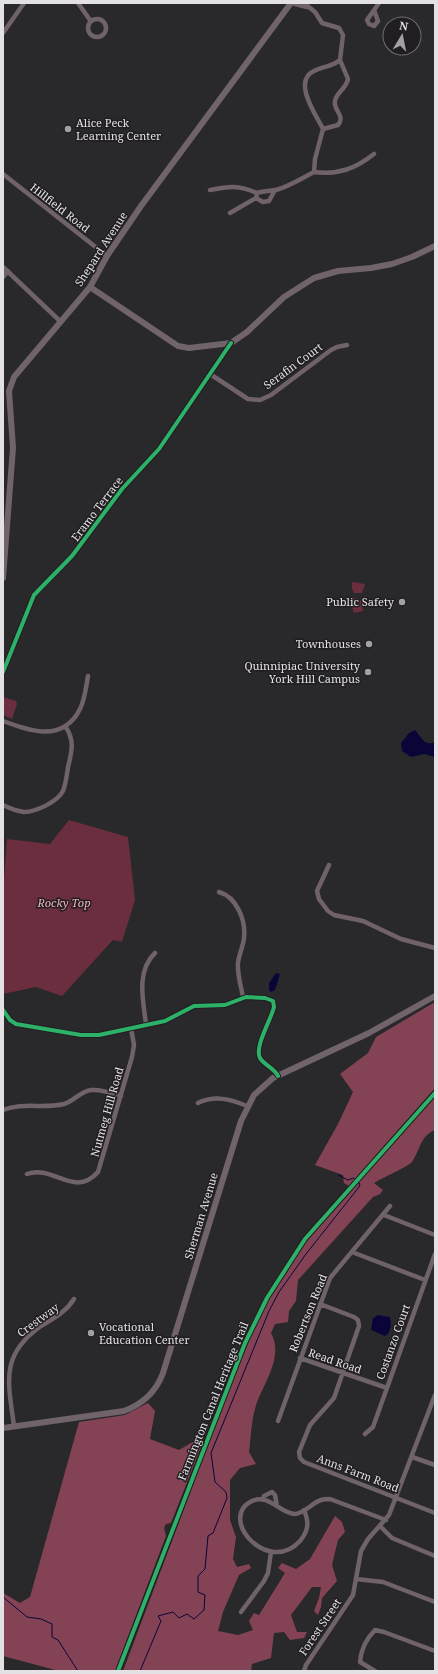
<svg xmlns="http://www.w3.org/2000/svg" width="438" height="1674" viewBox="0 0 438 1674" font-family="'Noto Serif',serif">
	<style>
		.green { fill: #6a2e3f }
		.forest { fill: #844354 }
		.water { fill: #090539 }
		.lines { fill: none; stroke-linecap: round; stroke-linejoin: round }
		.stream { stroke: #090539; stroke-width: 1 }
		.minor { stroke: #70626b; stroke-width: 4.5 }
		.major { stroke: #70636b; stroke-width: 6 }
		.cycleway-casing { stroke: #211e21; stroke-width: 6 }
		.cycleway { stroke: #2db169; stroke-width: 4 }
		.poi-dot { fill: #a2a0a3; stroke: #211e21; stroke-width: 1.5 }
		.labels { text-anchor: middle; stroke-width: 3; stroke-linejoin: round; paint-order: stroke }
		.poi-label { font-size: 11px; fill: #e3e1e4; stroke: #211e21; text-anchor: end }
		.street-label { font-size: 11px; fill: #e3e1e4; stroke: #211e21 }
		.park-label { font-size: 11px; font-style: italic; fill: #f4b1bf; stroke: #211e21 }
	</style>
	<rect width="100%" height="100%" fill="#29282a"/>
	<!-- green -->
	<path class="green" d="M352,582L365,584L362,593H354L352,589Z
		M354,598L362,601L363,611L354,613L350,602Z
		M3,697L16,701L17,704L12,719L3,715Z
		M69,820L128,837L135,900L122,942L113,940L62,996L36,987L3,994V893L7,839L50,844Z"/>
	<!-- forest -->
	<path class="forest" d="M435,1002V1088L349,1186L344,1183L343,1175L315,1165L338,1124L353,1092L340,1074L368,1053L376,1037Z
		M435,1096V1130C420,1135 419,1154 411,1163C405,1168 382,1178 374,1183L383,1190L380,1194L373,1197L298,1280L296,1301L289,1311L288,1322L275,1324L271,1333C285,1358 261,1386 255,1409C251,1423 251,1438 249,1452L256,1464L240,1468L230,1480V1520L236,1537L233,1559L237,1567L249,1564L251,1568L239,1575L223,1612L218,1631L238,1635L253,1630L249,1621L254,1613L259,1615L285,1573L278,1568L282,1563L296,1569L310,1559L335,1516L342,1522L345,1532L338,1540L332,1565L337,1581L322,1598L321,1607L318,1615L314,1611L319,1598L321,1587H312L291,1615L297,1632H307L304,1638L290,1640L284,1632L274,1633L271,1658L252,1664L251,1671H123L227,1395L259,1317L273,1291L309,1238Z
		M148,1403L155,1411L150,1439L179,1450L198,1439L203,1442L171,1523L166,1524L164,1528L166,1536L115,1671H59L3,1656V1593L20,1603L30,1597L79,1422L125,1415Z"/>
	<!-- water -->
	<path class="water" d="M415,730C421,736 424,747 435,742V757L424,754L411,757L402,751L401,743L409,733Z
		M276,973L280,974L275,990L271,992L269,990V983Z
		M378,1315L390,1317L391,1326L388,1334L385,1336L371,1330L373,1318Z"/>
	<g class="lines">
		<!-- stream -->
		<path class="stream" d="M3,1597L27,1617L41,1619L52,1624V1637L58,1640L78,1671
			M140,1671L161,1621L158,1616L173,1612L179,1618L187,1614L194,1619L204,1610L205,1595L198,1592V1576L205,1569L208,1536L213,1533L227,1498L226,1492L215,1482L211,1453L269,1311L279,1292L306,1254L359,1187L360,1184L353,1178L348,1180L338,1175"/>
		<!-- minor -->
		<path class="minor" d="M78,3L90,20
			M291,3L307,7
			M374,10L378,21L374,26L369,24L367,20L379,3
			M88 28a9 9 0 1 1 18 0a9 9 0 1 1-18 0Z
			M3,33L24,3
			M323,129L338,125C346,115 333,111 335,101C336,93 346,89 348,79L340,60
			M314,172C338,175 355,169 374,154
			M3,174L107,256
			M210,190C230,186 238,185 257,193
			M256,198L263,202L269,201L275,190
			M230,213L256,198L257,193C264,191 270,191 276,190C290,186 302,178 314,172L315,159L323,129C316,115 292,81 314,71C323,66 332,67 340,60L343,35L339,28L322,23L315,12L304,3
			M3,267L61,322
			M3,277L8,271
			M210,374L248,399L260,400L271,395L331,350L337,347L347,345
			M3,672L34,595L72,556L122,489L159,449L231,343
			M3,721C30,731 63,743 80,709C85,699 86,687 88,676
			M3,805C9,808 17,811 24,812C36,812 57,802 63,791C66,783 67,774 68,767C72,751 75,740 65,726
			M329,865L317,891L319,899L328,911L334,915L363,921L401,939L435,948
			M219,892C237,897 246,921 244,938C243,947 239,954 238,963C237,974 241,986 243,997
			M3,1010L10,1020L16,1024L81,1035H99L165,1021L194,1006L225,1005L246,997L265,998L273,1001L274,1007C271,1020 254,1047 260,1058C264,1065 274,1068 278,1076
			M146,1024C143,1000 136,971 155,953
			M198,1103C215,1095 230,1099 247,1106
			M3,1110C23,1102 43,1109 64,1104C74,1101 81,1091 91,1090C101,1089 112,1093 121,1096
			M27,1174C53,1164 74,1199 98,1172L132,1057L134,1045L131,1028
			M384,1215L435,1235
			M352,1252L425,1280
			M320,1304L354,1317L358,1320L359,1326L334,1398L310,1425L299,1452L300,1458L304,1462L435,1513
			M300,1358L387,1388
			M278,1421L330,1278L390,1206
			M14,1426C8,1381 0,1355 41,1326C54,1318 66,1312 74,1299
			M365,1434L373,1427L435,1254
			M412,1457L435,1465
			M263,1499L264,1496L272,1492L275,1495L277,1506
			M304,1510C309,1522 309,1530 300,1541C268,1576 217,1518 252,1501C268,1493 280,1513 294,1514C304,1514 312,1503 321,1500C324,1499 327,1499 330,1499L386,1520
			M380,1526L392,1538L435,1556
			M356,1579L383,1582L435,1602
			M241,1612L264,1581L268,1573L271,1552
			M304,1671L306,1665L353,1595L361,1551L368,1539L389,1515L435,1395
			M375,1671L360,1662C361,1650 367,1638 375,1630L384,1632L435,1651"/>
		<!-- major -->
		<path class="major" d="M90,287L178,346L189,348L231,343L247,332L284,297L314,278L338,271L371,268L392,264L412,257L435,246
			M3,578L13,448L9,391L14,377L90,287L107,256L141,206L291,3
			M3,1428L124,1411C143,1404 156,1392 163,1373L241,1121L254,1095L273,1078L369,1033L435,996"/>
		<defs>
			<path id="cycleway" d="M3,672L34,595L72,556L122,489L159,449L231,343
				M3,1010L10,1020L16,1024L81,1035H99L165,1021L194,1006L225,1005L246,997L265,998L273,1001L274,1007C271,1020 254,1047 260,1058C264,1065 274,1068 278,1076
				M118,1671L245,1343L267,1298L305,1239L435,1093"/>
		</defs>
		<!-- cycleway casing -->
		<use href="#cycleway" class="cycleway-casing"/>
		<!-- cycleway -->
		<use href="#cycleway" class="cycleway"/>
	</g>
	<!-- markers -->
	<g class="poi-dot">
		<circle cx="68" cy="129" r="4"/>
		<circle cx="402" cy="602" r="4"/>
		<circle cx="369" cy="644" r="4"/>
		<circle cx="368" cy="672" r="4"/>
		<circle cx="91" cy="1333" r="4"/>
	</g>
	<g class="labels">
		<!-- poi labels -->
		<g class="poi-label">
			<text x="76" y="127" text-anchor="start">Alice Peck<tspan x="76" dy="13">Learning Center</tspan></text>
			<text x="394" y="606">Public Safety</text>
			<text x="361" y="648">Townhouses</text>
			<text x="360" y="670">Quinnipiac University<tspan x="360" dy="13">York Hill Campus</tspan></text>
			<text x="99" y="1331" text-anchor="start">Vocational<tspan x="99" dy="13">Education Center</tspan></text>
		</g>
		<!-- street labels -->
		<g class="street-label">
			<text transform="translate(60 208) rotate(38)" y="4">Hillfield Road</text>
			<text transform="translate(101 249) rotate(-57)" y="4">Shepard Avenue</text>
			<text transform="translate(293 366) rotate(-36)" y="4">Serafin Court</text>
			<text transform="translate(97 509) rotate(-53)" y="4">Eramo Terrace</text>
			<text transform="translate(107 1112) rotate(-74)" y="4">Nutmeg Hill Road</text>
			<text transform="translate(201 1216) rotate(-73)" y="4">Sherman Avenue</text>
			<text transform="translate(308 1313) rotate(-68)" y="4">Robertson Road</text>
			<text transform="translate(38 1320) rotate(-36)" y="4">Crestway</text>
			<text transform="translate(393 1342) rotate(-70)" y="4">Costanzo Court</text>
			<text transform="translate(335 1361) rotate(19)" y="4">Read Road</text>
			<text transform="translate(213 1401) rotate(-68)" y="4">Farmington Canal Heritage Trail</text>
			<text transform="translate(358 1473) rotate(21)" y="4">Anns Farm Road</text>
			<text transform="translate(320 1627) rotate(-56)" y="4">Forest Street</text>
		</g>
		<!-- park labels -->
		<g class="park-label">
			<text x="64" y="907">Rocky Top</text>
		</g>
	</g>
	<!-- border -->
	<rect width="438" height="1674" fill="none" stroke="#e3e1e4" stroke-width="8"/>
	<!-- north arrow -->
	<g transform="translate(402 36) rotate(10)"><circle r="19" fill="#211e21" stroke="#6f6c6f"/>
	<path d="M0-3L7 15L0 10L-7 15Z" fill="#a2a0a3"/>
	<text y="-6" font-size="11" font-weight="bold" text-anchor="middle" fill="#e3e1e4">N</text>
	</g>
</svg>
